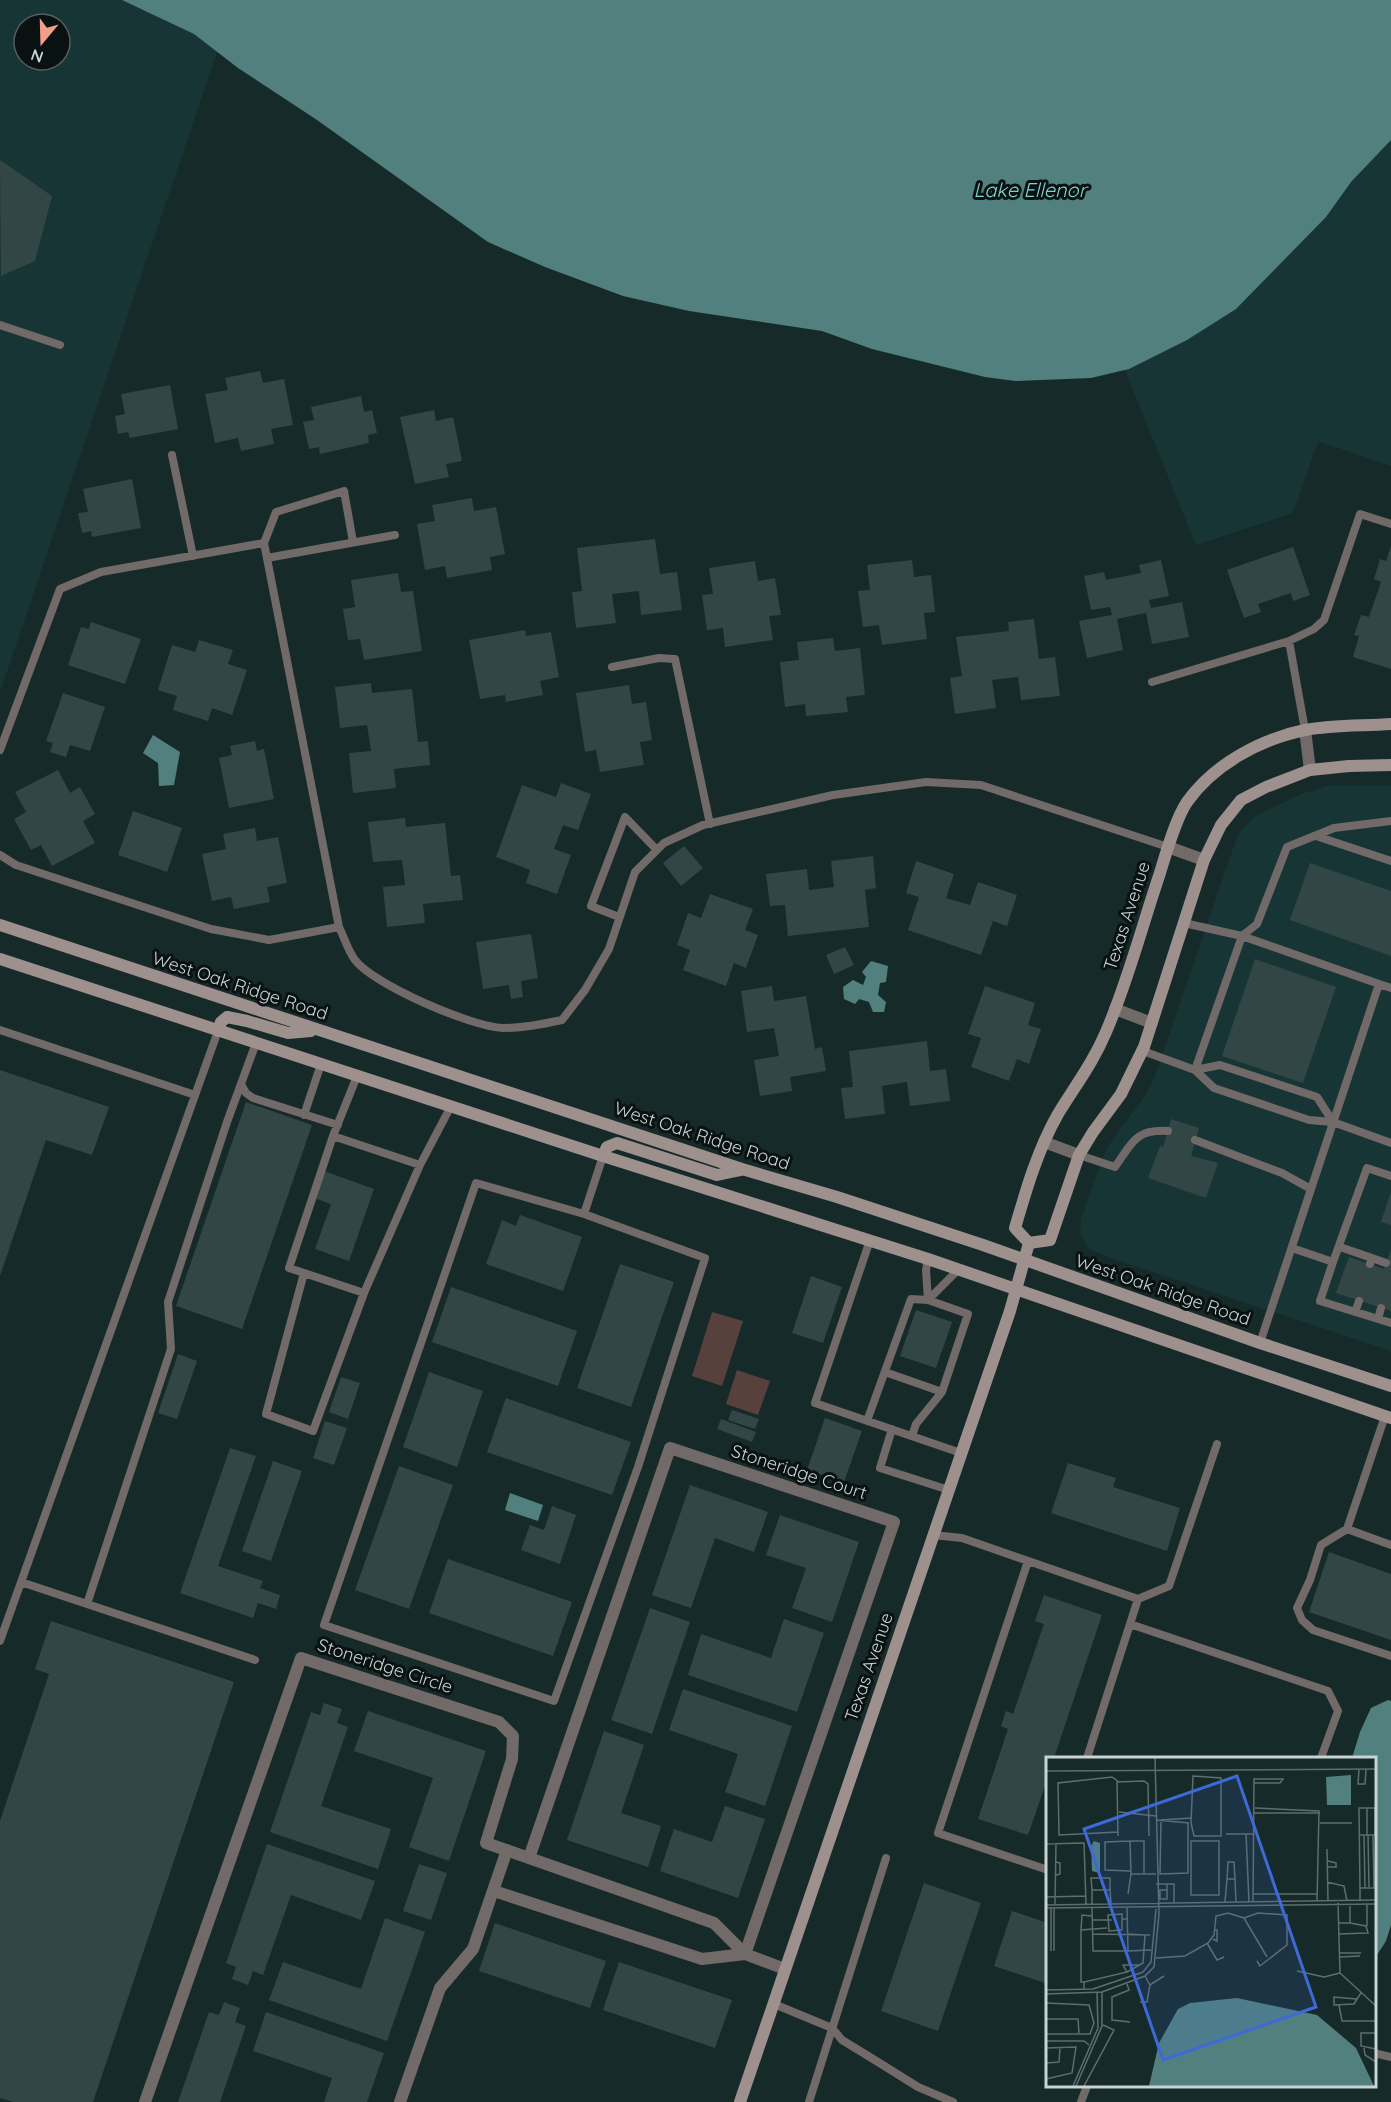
<svg xmlns="http://www.w3.org/2000/svg" width="1391" height="2102" viewBox="0 0 1391 2102" font-family="Quicksand,sans-serif">
	<style>
		.built { fill: #183535; fill-rule: evenodd }
		.green { fill: #58413c }
		.water { fill: #51807f }
		.building { fill: #324646 }
		.lines { fill: none; stroke-linecap: round; stroke-linejoin: round }
		.lane { stroke: #726a68; stroke-width: 8 }
		.street { stroke: #726a68; stroke-width: 12 }
		.secondary { stroke: #9e908d; stroke-width: 12 }
		.labels { text-anchor: middle; stroke-width: 6; stroke-linejoin: round; paint-order: stroke }
		.street-label { font-size: 18px; fill: #c8d4d3; stroke: #091111 }
		.water-label { font-size: 20px; font-style: italic; fill: #7fd2d1; stroke: #091111 }
		.inset-road { fill: none; stroke: #5e6e6e; stroke-width: 1.5 }
		.view { fill: #3f69d7; fill-opacity: 0.15; stroke: #3f69d7; stroke-width: 3 }
		.inset-edge { fill: none; stroke: #c8d4d3; stroke-width: 3 }
	</style>
	<rect width="100%" height="100%" fill="#172a2a"/>
	<!-- built -->
	<path class="built" d="M0,0H220L232,8L0,692ZM24,24H60V60H24Z
		M1391,13V466L1318,441L1293,513L1196,545L1089,282Z
		M1328,786H1391V1351L1108,1257L1092,1250L1085,1243L1080,1233L1081,1219L1101,1162L1109,1145L1146,1094L1155,1076L1236,840L1242,829L1256,816L1301,794Z"/>
	<!-- green -->
	<path class="green" d="M712,1312L743,1321L722,1386L692,1376Z
		M737,1370L770,1381L758,1415L726,1404Z"/>
	<!-- water -->
	<path class="water" d="M122,0H1391V140L1351,182L1326,217L1236,309L1187,340L1129,369L1091,378L1015,381L985,377L872,349L822,331L689,311L623,296L545,267L488,242L317,120L238,68L194,34Z
		M153,735L180,752L174,785L159,786L158,763L143,753Z
		M871,961L888,966L886,982L880,983L878,995L886,1002L884,1012H873L869,1002L859,999L855,1004L844,999L843,987L853,980L863,985L866,977L862,972Z
		M510,1493L543,1505L538,1521L505,1510Z
		M1388,1700L1391,1701V1925L1386,1941L1375,1958L1374,1758H1352L1360,1732L1371,1708Z"/>
	<!-- building -->
	<path class="building" d="M0,160L52,196L35,261L1,276Z
		M260,371L263,383L284,379L293,425L271,429L274,444L241,451L238,438L215,443L205,394L228,390L225,378Z
		M170,385L178,429L130,438L128,432L118,434L115,416L125,414L121,394Z
		M361,396L364,412L372,410L377,433L368,435L369,443L320,454L319,447L309,449L303,422L314,420L311,407Z
		M434,410L436,421L453,417L462,461L446,464L449,477L415,484L400,417Z
		M132,479L141,528L92,537L91,531L82,533L78,513L88,512L83,489Z
		M472,498L474,511L496,507L505,554L490,557L492,570L447,578L445,566L425,570L417,524L435,521L432,505Z
		M655,539L660,574L677,572L682,610L641,615L639,591L612,594L616,623L576,628L572,592L582,591L577,548Z
		M1391,546V669L1353,657L1359,636L1354,635L1361,615L1369,617L1381,582L1374,579L1380,559L1386,561Z
		M1293,547L1310,595L1293,601L1291,593L1258,604L1261,612L1244,618L1227,570Z
		M912,560L914,577L931,575L935,612L924,613L927,639L882,645L879,625L863,627L858,591L870,590L867,565Z
		M1161,560L1169,596L1149,600L1151,608L1182,602L1189,637L1152,644L1146,613L1117,619L1123,650L1087,658L1079,621L1112,615L1110,607L1091,610L1084,576L1104,572L1106,580L1141,573L1139,565Z
		M755,561L758,581L775,578L781,615L769,616L773,640L725,647L723,628L707,630L702,595L713,594L709,568Z
		M398,573L401,592L413,591L422,651L364,660L360,639L348,640L343,609L355,607L351,580Z
		M1034,619L1039,659L1055,657L1060,696L1021,700L1018,677L992,680L996,708L955,714L950,678L962,676L956,637L1009,631L1008,622Z
		M91,622L141,639L125,684L68,665L81,627L89,629Z
		M525,630L526,636L551,632L559,677L540,681L543,695L506,702L505,695L480,699L469,640Z
		M833,638L835,651L860,648L865,695L846,697L848,712L806,716L805,704L785,707L780,662L799,660L797,642Z
		M199,640L233,650L228,664L247,670L232,715L212,708L208,721L173,710L177,696L158,690L172,645L195,652Z
		M371,683L372,693L412,689L418,742L428,741L430,765L394,769L396,788L353,793L349,753L371,751L367,725L340,728L335,687Z
		M629,685L632,704L646,702L652,740L640,742L644,765L600,772L596,750L585,752L576,693Z
		M63,693L105,707L90,751L70,745L66,757L50,752L53,743L46,741Z
		M255,741L257,751L264,749L274,799L229,808L219,758L232,755L230,746Z
		M58,770L70,793L80,787L95,814L83,821L95,843L52,866L41,845L31,850L14,819L26,812L15,792Z
		M561,783L591,794L578,830L563,825L554,849L571,855L557,894L526,883L530,870L496,857L522,785L556,797Z
		M133,811L182,828L167,872L118,855Z
		M405,818L406,827L445,823L451,876L460,875L463,900L423,904L425,923L387,927L383,887L405,885L402,860L373,862L368,822Z
		M255,828L257,841L278,837L287,883L267,887L270,902L234,909L231,897L212,901L202,854L226,849L223,834Z
		M684,846L703,868L681,886L663,863Z
		M873,856L876,888L865,890L869,927L788,936L785,905L770,906L766,874L807,869L809,890L834,887L831,861Z
		M916,861L954,874L946,898L970,905L978,882L1017,895L1007,926L993,921L981,955L908,930L919,897L906,893Z
		M1310,863L1391,891V956L1290,920Z
		M710,894L753,909L745,930L758,935L746,968L734,963L726,986L683,970L690,950L677,945L688,913L701,918Z
		M531,934L538,978L521,981L523,997L511,999L509,985L483,989L476,942Z
		M845,947L854,965L834,974L826,955Z
		M1255,959L1336,987L1303,1083L1222,1056Z
		M772,986L774,1001L806,996L815,1049L822,1047L826,1071L790,1077L792,1091L760,1096L754,1060L779,1056L774,1028L747,1032L741,991Z
		M985,986L1035,1003L1028,1025L1041,1029L1029,1064L1017,1059L1009,1081L971,1067L981,1038L968,1034Z
		M927,1041L930,1071L946,1069L950,1101L910,1106L907,1082L882,1086L885,1114L845,1119L841,1088L853,1087L849,1051Z
		M0,1070L109,1107L92,1155L46,1140L0,1276Z
		M246,1102L312,1125L242,1329L176,1306Z
		M1171,1119L1199,1128L1191,1156L1218,1163L1206,1198L1148,1178L1160,1146L1163,1147Z
		M324,1171L374,1189L349,1261L315,1249L331,1204L314,1198Z
		M1391,1192V1225L1381,1222Z
		M520,1215L582,1237L563,1291L486,1264L502,1220L516,1226Z
		M1391,1250V1311L1336,1293L1349,1257L1384,1269Z
		M620,1264L674,1282L631,1407L577,1388Z
		M811,1276L842,1287L823,1343L792,1333Z
		M451,1287L577,1331L558,1386L432,1342Z
		M916,1310L952,1322L936,1368L900,1356Z
		M178,1354L197,1361L177,1419L158,1413Z
		M429,1372L483,1391L457,1467L403,1447Z
		M341,1377L360,1383L348,1419L329,1412Z
		M506,1398L631,1442L612,1495L487,1452Z
		M732,1410L759,1419L755,1429L728,1420Z
		M825,1418L862,1431L844,1482L807,1470Z
		M721,1419L756,1432L752,1442L717,1429Z
		M325,1421L347,1428L334,1465L313,1458Z
		M230,1448L256,1456L218,1566L263,1581L260,1588L280,1595L276,1609L258,1603L253,1618L180,1593Z
		M273,1461L302,1471L271,1561L242,1551Z
		M1068,1463L1116,1478L1113,1487L1180,1508L1167,1551L1051,1513Z
		M399,1466L453,1485L409,1609L355,1590Z
		M690,1485L768,1512L754,1552L715,1538L691,1608L652,1595Z
		M552,1506L576,1515L560,1564L521,1550L530,1525L544,1530Z
		M780,1515L859,1542L832,1622L792,1608L806,1568L766,1555Z
		M1329,1552L1391,1574V1640L1309,1612Z
		M448,1559L572,1602L553,1656L429,1613Z
		M1044,1595L1102,1615L1054,1758H1048V1777L1028,1835L978,1819L1008,1729L1001,1726L1006,1711L1013,1714L1044,1624L1035,1621Z
		M650,1608L690,1622L652,1734L611,1720Z
		M784,1619L824,1633L797,1712L688,1675L701,1634L771,1658Z
		M51,1621L234,1682L93,2102H13L0,2098V1821L49,1674L35,1669Z
		M683,1689L792,1726L765,1806L725,1792L738,1754L669,1730Z
		M324,1703L342,1709L337,1723L348,1727L321,1806L391,1829L378,1869L270,1832L311,1712L320,1715Z
		M368,1711L486,1751L449,1861L409,1847L433,1778L354,1751Z
		M604,1731L644,1745L621,1813L661,1826L648,1867L567,1840Z
		M725,1806L765,1819L738,1898L660,1871L674,1829L712,1842Z
		M267,1844L375,1881L361,1920L291,1895L263,1975L253,1971L248,1985L232,1979L236,1967L226,1963Z
		M419,1864L447,1873L431,1920L403,1911Z
		M924,1883L981,1903L938,2031L881,2011Z
		M1012,1911L1048,1923V1984L994,1966Z
		M385,1918L425,1932L387,2041L269,2000L283,1962L361,1989Z
		M495,1923L606,1961L590,2008L479,1971Z
		M619,1962L732,2000L715,2048L603,2010Z
		M224,2002L240,2008L235,2022L246,2026L220,2102H178L209,2012L219,2015Z
		M266,2012L384,2053L367,2102H324L332,2078L253,2051Z"/>
	<g class="lines">
		<!-- lane -->
		<path class="lane" d="M0,325L60,345
			M172,455L193,556
			M353,542L344,491L276,512L264,543L339,927C344,937 348,951 355,960C374,985 472,1027 503,1028C524,1028 543,1024 562,1020L585,990L609,949L635,872L664,843L703,825L833,795L926,782L981,785L1168,847
			M267,558L395,535
			M1289,641L1314,629L1324,620L1360,514L1391,524
			M612,667L659,658L675,659L710,824
			M1152,682L1289,641L1305,730
			M0,750L60,589L101,572L264,543
			M1316,836L1391,861
			M0,855L16,865L211,929L269,940L339,927
			M619,917L591,906L625,817L657,850
			M1184,923L1242,936L1379,984
			M0,1030L195,1095
			M1143,1051L1195,1070L1214,1088L1309,1120L1333,1122L1391,1143
			M1195,1070L1242,936L1257,924L1287,847L1334,828L1391,821
			M1195,1070L1220,1065L1317,1097L1333,1122
			M242,1086L246,1093L253,1098L338,1125
			M304,1115L321,1064
			M333,1136L420,1165
			M1195,1140L1282,1173L1311,1189
			M1079,1155L1115,1167C1132,1143 1135,1129 1168,1131
			M476,1183L584,1214L705,1258L638,1467L554,1701L324,1625Z
			M584,1214L603,1156
			M870,1240L815,1403L961,1453
			M1340,1247L1372,1258L1370,1264
			M1292,1248L1333,1262L1320,1301L1391,1323
			M1372,1258L1386,1263
			M1333,1262L1367,1168L1391,1176
			M304,1273L289,1268L333,1136L357,1076
			M364,1293L313,1431L266,1414L304,1273L364,1293L420,1165L451,1106
			M928,1300L959,1269
			M928,1300L926,1270L928,1259
			M1355,1312L1359,1301
			M1378,1319L1381,1308
			M1260,1343L1379,984L1391,988
			M1385,1416L1347,1529L1391,1545
			M867,1421L911,1299L928,1300L968,1314L942,1392L885,1372
			M892,1429L880,1468L949,1490
			M912,1436L916,1424L942,1392
			M1347,1529L1321,1545L1310,1580L1297,1608L1302,1620L1313,1630L1391,1656
			M933,1535L962,1538L1138,1599L1087,1758
			M1028,1561L938,1833L1048,1870
			M21,1582L255,1660
			M1138,1599L1169,1586L1217,1444
			M87,1604L171,1349L168,1302L227,1122L256,1043
			M1130,1624L1328,1691L1338,1711L1321,1758
			M0,1641L218,1031
			M774,2004L832,2028L842,2040L878,2062L918,2087L953,2102
			M1374,2053L1391,2057
			M809,2102L886,1858
			M1081,2102L1087,2086"/>
		<!-- street -->
		<path class="street" d="M1305,730L1310,770
			M1168,847L1204,860
			M1115,1009L1152,1023
			M1044,1142L1079,1155
			M529,1858L670,1448L894,1522L745,1954
			M494,1891L702,1959L745,1954
			M145,2102L301,1658L499,1722L513,1736L512,1759L486,1843L714,1923L745,1954L785,1969
			M400,2102L440,1988L473,1949L507,1850"/>
		<!-- secondary -->
		<path class="secondary" d="M0,925L742,1169L837,1197L983,1245L1260,1343L1391,1386
			M0,959L603,1156L928,1259L1391,1418
			M218,1031L221,1022L227,1017L247,1021L288,1033L311,1031
			M603,1156L607,1147L617,1143L717,1175L741,1170
			M1029,1243L1015,1228C1026,1190 1038,1149 1058,1114C1075,1086 1093,1063 1106,1032C1128,981 1142,926 1160,873C1166,853 1176,818 1187,802C1214,764 1261,739 1305,730C1333,725 1363,726 1391,724
			M1029,1243L1050,1240L1079,1155L1093,1132L1121,1094L1144,1047L1204,860L1221,825L1241,800L1266,787L1310,770L1349,766L1391,765
			M740,2102L1010,1311L1029,1243"/>
	</g>
	<g class="labels">
		<!-- street labels -->
		<g class="street-label">
			<text transform="translate(1127 916) rotate(-72)" y="6">Texas Avenue</text>
			<text transform="translate(240 986) rotate(18)" y="6">West Oak Ridge Road</text>
			<text transform="translate(702 1136) rotate(18)" y="6">West Oak Ridge Road</text>
			<text transform="translate(1163 1290) rotate(19)" y="6">West Oak Ridge Road</text>
			<text transform="translate(799 1472) rotate(18)" y="6">Stoneridge Court</text>
			<text transform="translate(385 1666) rotate(18)" y="6">Stoneridge Circle</text>
			<text transform="translate(869 1667) rotate(-71)" y="6">Texas Avenue</text>
		</g>
		<!-- water labels -->
		<g class="water-label">
			<text x="1030" y="197">Lake Ellenor</text>
		</g>
	</g>
	<!-- overview -->
	<g transform="translate(1046 1757)">
		<rect width="330" height="330" fill="#172a2a"/>
		<path d="M305,18V48H281L280,20ZM48,84L54,86V116L46,114L45,89ZM191,241L271,258L310,291L328,329H103L113,286L132,252L144,246Z" fill="#51807f"/>
		<path class="inset-road" d="M313,12L312,27H319L320,13M0,14L330,12M147,19L175,21V79H148L145,66ZM209,51L273,54L271,144M321,51V78M73,55L110,59M208,56H274M110,63L143,66M115,63L114,117L142,116V66M115,63L145,61M274,66H306M72,75L13,78L12,26L66,20L73,25M180,77H208M200,77L203,145M313,78H329V51H313L314,132V144M322,78L323,130M72,79L71,25L98,24L102,27L103,79M318,79L319,131M145,84H173V138H145ZM0,87L38,86L40,147M281,92L282,144M282,110H290V106L282,104M84,114L59,113V85L84,84M98,117V84H84L85,117H110M10,118L14,117V106L10,105M189,122L190,145M281,125L298,129L301,144M110,127H128V147M314,131H328L327,78M46,133L45,121H64V133M121,133H114V142H121V127M82,137L85,117M207,137H272M0,140L40,139M179,145L181,122H189L188,105H182L181,122M207,145L208,22H237L234,26H208M292,146L294,216L330,249M9,147L10,86M46,147V133H64L65,147M0,148L330,143M330,150V174M0,151L330,147M5,151V194M46,151L47,194H82L81,150M198,161L212,156L241,158V188L214,209L211,204M76,162V173L63,174L62,158L76,157V162H81M46,163H66M292,166H304V147M321,169V147M35,173L36,158L46,159M46,177L104,178M81,177L99,178M292,177L322,176L320,169L304,166M167,182L171,184V173H168M161,186L171,203L178,200M8,194V151M82,194L105,193M293,196H315M293,200L314,199M110,201L139,199L162,186L168,178L170,159L182,156L198,161L221,200M251,214L278,220L294,216M81,215L97,206L99,178M99,219L104,228L118,219M38,225H35V173L61,171M81,227L83,233L66,240V263L84,265M38,232V225L81,215L77,208H94M0,233L47,232L97,215L105,205L110,152M0,237L56,235L99,219L108,210L113,157L109,1M311,242L288,240V248L308,247L311,242L315,236M94,245H101L104,228M0,246L43,248L48,266L44,277H0M293,248L296,264H330M0,262H32L33,276M330,276H315V289L330,292M0,284H38L43,288M0,291L30,290L26,316L0,322M318,291L319,298L330,305M0,306L13,305L14,291M27,329L52,271L51,236M30,329L56,269V235M38,329L68,273L57,268"/>
		<path class="view" d="M191,19L270,250L117,303L38,72Z"/>
		<rect width="330" height="330" class="inset-edge"/>
	</g>
	<!-- north arrow -->
	<g transform="translate(42 42) rotate(199)"><circle r="28" fill="#091111" stroke="#555f5f" stroke-width="1.5"/>
	<path d="M0-4.5L10 22L0 15L-10 22Z" fill="#f49e8a"/>
	<text y="-9" font-size="16" font-weight="bold" text-anchor="middle" fill="#c8d4d3">N</text>
	</g>
</svg>
